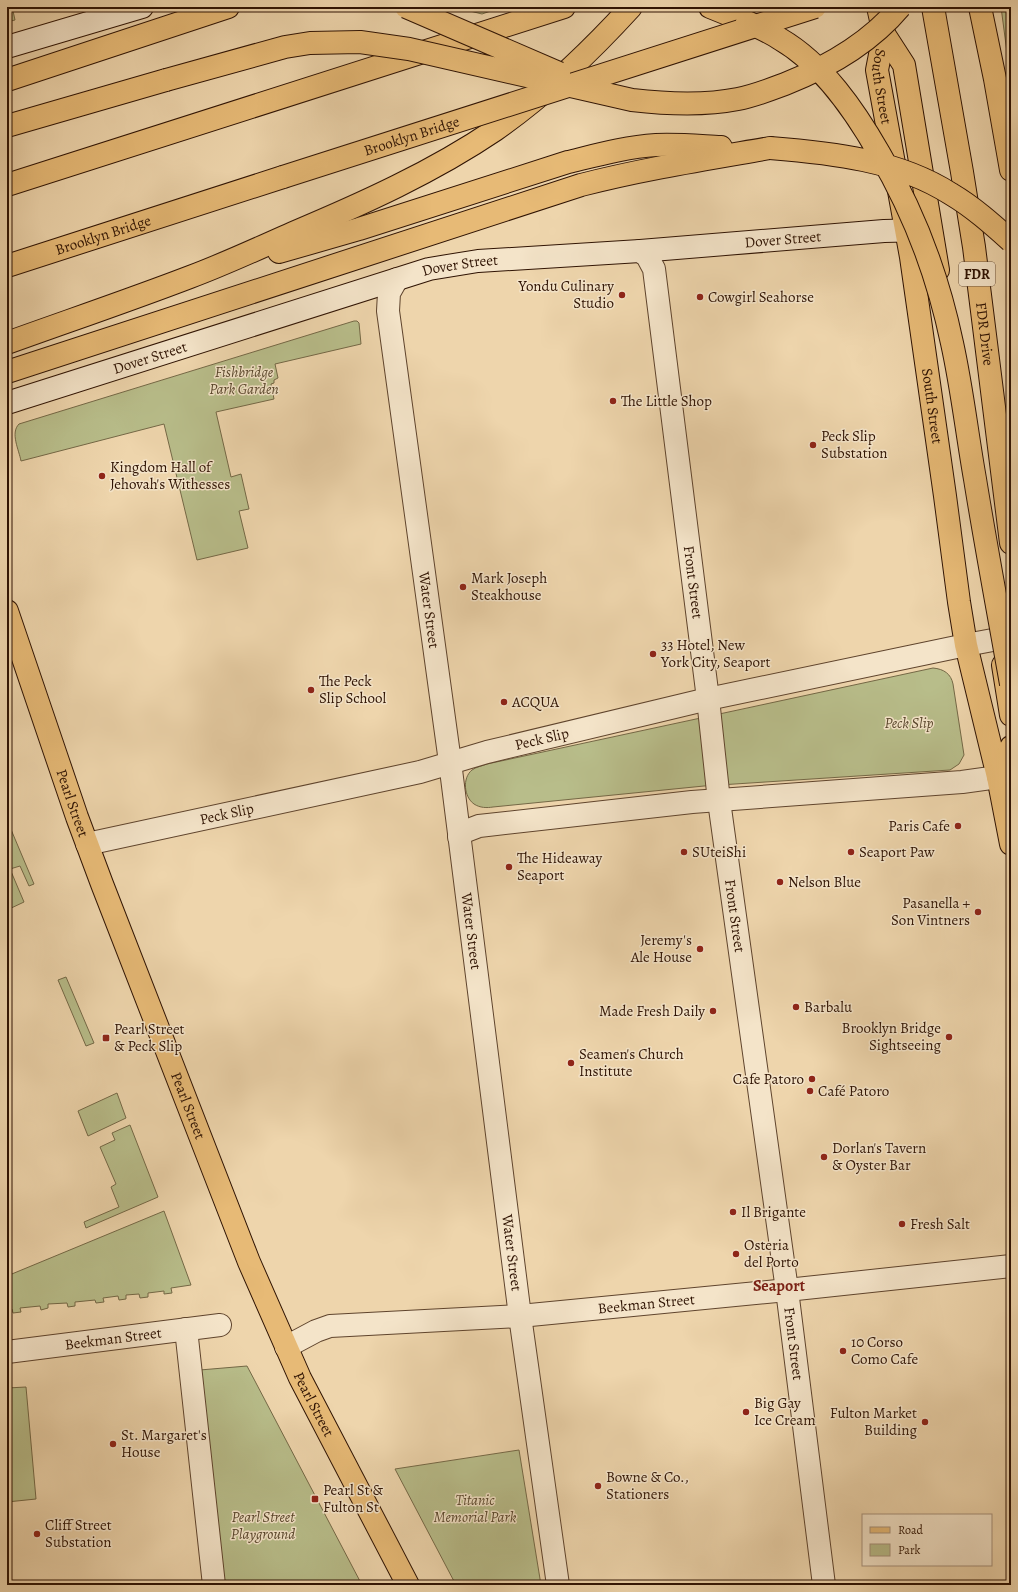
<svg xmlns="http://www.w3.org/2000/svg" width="1018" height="1592" viewBox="0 0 1018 1592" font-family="Alegreya,serif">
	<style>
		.green { fill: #b8bd8a; stroke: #746846 }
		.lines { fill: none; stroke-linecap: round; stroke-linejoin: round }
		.pedestrian-casing { stroke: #5f442d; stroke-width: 24 }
		.minor-casing { stroke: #5f442d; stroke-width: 24 }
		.secondary-casing { stroke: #2f1303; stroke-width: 24 }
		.primary-casing { stroke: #2f1303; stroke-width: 24 }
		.trunk-casing { stroke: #2f1303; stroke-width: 24 }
		.motorway-casing { stroke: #2f1303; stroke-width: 24 }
		.pedestrian { stroke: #f4e4c9; stroke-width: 22 }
		.minor { stroke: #f4e4c9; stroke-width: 22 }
		.secondary { stroke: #f4e4c9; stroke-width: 22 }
		.primary { stroke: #e7ba76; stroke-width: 22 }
		.trunk { stroke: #e7ba76; stroke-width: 22 }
		.motorway { stroke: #e7ba76; stroke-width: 22 }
		.trunk-bridge-casing { stroke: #2f1303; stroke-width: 24; stroke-linecap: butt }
		.motorway-bridge-casing { stroke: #2f1303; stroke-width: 24; stroke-linecap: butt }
		.trunk-bridge { stroke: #e7ba76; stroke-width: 22 }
		.motorway-bridge { stroke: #e7ba76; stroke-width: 22 }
		.poi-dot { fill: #8f2418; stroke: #f4e4c9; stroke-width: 1.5 }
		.labels { text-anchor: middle; stroke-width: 3; stroke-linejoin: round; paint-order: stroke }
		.shield { fill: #f4e4c9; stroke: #6a523e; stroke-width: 1 }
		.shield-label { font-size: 14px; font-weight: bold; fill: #2f1303 }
		.street-label { font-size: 15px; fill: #2f1303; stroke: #f4e4c9 }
		.poi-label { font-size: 15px; fill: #2f1303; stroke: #f4e4c9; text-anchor: start }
		.park-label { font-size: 15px; font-style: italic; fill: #58462c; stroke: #f4e4c9 }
		.neighbourhood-label { font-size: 16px; font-weight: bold; fill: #7a1f14; stroke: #f4e4c9 }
	</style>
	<rect width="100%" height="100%" fill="#eed5ac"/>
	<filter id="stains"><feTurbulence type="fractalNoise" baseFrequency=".005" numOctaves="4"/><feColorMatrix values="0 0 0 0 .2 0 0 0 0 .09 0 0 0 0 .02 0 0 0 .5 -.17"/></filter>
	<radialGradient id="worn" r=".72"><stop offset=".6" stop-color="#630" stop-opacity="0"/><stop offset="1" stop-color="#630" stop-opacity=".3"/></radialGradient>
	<!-- green -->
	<path class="green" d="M454,7H502L482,14Z
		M1001,7H1011V83Z
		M13,11L15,20L7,22V12Z
		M354,321H357L359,323L361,344L275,364L278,378L274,380V383L271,384L274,399L216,412L231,477L241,474L249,509L239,511L248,548L197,560L164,424L21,461C19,450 10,433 19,424Z
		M933,668C944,669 951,674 953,684L964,755L959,764L950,770L704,786L493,807C487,808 480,808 474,804C464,797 462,778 472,770C476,767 482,766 487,764Z
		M7,820L34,884L29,886L20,866L10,869L24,902L7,910V871L10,869L7,862Z
		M66,977L94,1043L86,1046L58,980Z
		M117,1093L126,1118L88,1136L78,1111Z
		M130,1125L158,1197L86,1228L84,1222L119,1207L111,1187L116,1184L100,1147L115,1140L112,1133Z
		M164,1211L191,1285L171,1288L172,1293L164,1294V1291L148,1293V1297L140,1298L139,1294L126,1295V1299L119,1300L118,1296L103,1298L104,1302L96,1303L95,1300L75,1302V1306L68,1307L67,1303L48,1304V1308L41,1310L40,1306L20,1308L21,1312L13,1313L12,1309L7,1310V1276Z
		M247,1366L256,1383L362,1585H210L188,1371Z
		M26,1387L36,1499L7,1502V1388Z
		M519,1450L541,1585H456L395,1469Z"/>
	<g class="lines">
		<defs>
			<g id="pedestrian">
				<path d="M708,699L719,801"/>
				<path id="s1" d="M787,1290L824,1585"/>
				<path d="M520,1316L558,1585"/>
				<path d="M186,1329L214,1585"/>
				<path id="s2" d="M7,1352L220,1325"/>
			</g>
			<g id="minor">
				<path id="s3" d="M640,251L647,256L654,269L708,699"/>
				<path id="s4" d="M397,279L389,293L388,311L450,762L520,1316"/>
				<path id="s5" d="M719,801L787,1290"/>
				<path d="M459,837L466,831L479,826L692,802L962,782L998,777"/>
				<path id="s6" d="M87,844L420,772L487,752L708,699L966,645L998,639"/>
				<path id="s7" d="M286,1347L316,1331L330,1326L520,1316L787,1290L1011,1266"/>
			</g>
			<g id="secondary">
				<path d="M7,47L142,7"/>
				<path id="s8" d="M7,403L429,269L478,261L640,251L884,231L925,230"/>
			</g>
			<g id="primary">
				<path id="s9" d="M878,7L884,34L877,70L911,257L945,496L959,602L966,645L998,777L1011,844"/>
				<path d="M884,34L904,65L938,270"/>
				<path id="s10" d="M7,611L77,817L102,884L249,1262L300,1378L408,1585"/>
				<path d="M1003,665L1011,715"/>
				<path d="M998,777L1011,747"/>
			</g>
			<g id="trunk">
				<path d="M7,185L564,7"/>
				<path id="s11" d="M7,266L283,177"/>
			</g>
			<g id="motorway">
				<path d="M710,7L747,22"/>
				<path id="s12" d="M933,7L962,172L974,247L1011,543"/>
				<path d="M980,7L995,79L1011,170"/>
				<path d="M7,80L228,7"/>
				<path d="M7,126L166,80"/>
				<path d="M279,252L359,229L568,162C597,155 626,147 656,145C678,144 700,146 721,147"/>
				<path d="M7,343C68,321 130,300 190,277C225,264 259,248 293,233C362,204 433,172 495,130C545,95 590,52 631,7"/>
				<path d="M7,372L581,185C643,169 707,159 770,148"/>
			</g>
		</defs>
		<!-- pedestrian casing -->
		<use href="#pedestrian" class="pedestrian-casing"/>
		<!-- minor casing -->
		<use href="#minor" class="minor-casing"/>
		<!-- secondary casing -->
		<use href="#secondary" class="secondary-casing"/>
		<!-- primary casing -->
		<use href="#primary" class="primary-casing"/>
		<!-- trunk casing -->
		<use href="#trunk" class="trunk-casing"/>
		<!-- motorway casing -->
		<use href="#motorway" class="motorway-casing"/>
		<!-- pedestrian -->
		<use href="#pedestrian" class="pedestrian"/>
		<!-- minor -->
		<use href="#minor" class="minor"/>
		<!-- secondary -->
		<use href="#secondary" class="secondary"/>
		<!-- primary -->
		<use href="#primary" class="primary"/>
		<!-- trunk -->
		<use href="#trunk" class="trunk"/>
		<!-- motorway -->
		<use href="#motorway" class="motorway"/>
		<defs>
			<g id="trunk-bridge">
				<path id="s13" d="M283,177L815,7"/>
			</g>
			<path id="motorway-bridge" d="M406,7L559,73
				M747,22C758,27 770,32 780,39C823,64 855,111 879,153C914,212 938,276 952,343C962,388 967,434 975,479C986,547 999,616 1011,684
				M166,80L285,47L310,43L360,42L409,49L632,100C667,104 703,106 738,99C754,96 769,90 785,84C828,67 869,44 900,7
				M770,148C832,153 898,160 951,194C973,207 992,224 1011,241"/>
		</defs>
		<!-- trunk-bridge casing -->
		<use href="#trunk-bridge" class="trunk-bridge-casing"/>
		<!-- motorway-bridge casing -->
		<use href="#motorway-bridge" class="motorway-bridge-casing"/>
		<!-- trunk-bridge -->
		<use href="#trunk-bridge" class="trunk-bridge"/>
		<!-- motorway-bridge -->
		<use href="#motorway-bridge" class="motorway-bridge"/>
	</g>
	<!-- markers -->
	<g class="poi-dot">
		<circle cx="622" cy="295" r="4"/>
		<circle cx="700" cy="297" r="4"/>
		<circle cx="613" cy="401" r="4"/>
		<circle cx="813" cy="445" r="4"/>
		<circle cx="102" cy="476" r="4"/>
		<circle cx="463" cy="587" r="4"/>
		<circle cx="653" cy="654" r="4"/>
		<circle cx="311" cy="690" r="4"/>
		<circle cx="504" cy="702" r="4"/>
		<circle cx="958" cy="826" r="4"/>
		<circle cx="684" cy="852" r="4"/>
		<circle cx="851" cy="852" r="4"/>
		<circle cx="509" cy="867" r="4"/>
		<circle cx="780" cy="882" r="4"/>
		<circle cx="978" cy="912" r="4"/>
		<circle cx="700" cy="949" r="4"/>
		<circle cx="796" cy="1007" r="4"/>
		<circle cx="713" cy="1011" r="4"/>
		<circle cx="949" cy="1037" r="4"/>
		<rect x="102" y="1034" width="8" height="8" rx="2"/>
		<circle cx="571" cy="1063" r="4"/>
		<circle cx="812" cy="1079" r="4"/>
		<circle cx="810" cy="1091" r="4"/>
		<circle cx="824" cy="1157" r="4"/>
		<circle cx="733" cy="1212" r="4"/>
		<circle cx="902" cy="1224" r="4"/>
		<circle cx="736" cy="1254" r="4"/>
		<circle cx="843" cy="1351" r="4"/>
		<circle cx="746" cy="1412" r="4"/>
		<circle cx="925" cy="1422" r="4"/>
		<circle cx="113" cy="1444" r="4"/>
		<circle cx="598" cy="1486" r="4"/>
		<rect x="311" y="1495" width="8" height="8" rx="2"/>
		<circle cx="37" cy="1534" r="4"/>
	</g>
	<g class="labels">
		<!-- shield labels -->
		<rect class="shield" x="959" y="262" width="36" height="24" rx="3"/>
		<g class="shield-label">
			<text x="977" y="279">FDR</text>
		</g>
		<!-- street labels -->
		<g class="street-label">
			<text dy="5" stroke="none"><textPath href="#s9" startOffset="81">South Street</textPath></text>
			<text dy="5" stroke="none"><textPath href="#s13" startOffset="135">Brooklyn Bridge</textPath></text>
			<text dy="5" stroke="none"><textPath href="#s11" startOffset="101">Brooklyn Bridge</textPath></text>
			<text dy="5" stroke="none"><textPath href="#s8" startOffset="798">Dover Street</textPath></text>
			<text dy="5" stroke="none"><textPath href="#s8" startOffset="474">Dover Street</textPath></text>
			<text dy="5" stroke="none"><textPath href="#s12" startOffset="331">FDR Drive</textPath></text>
			<text dy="5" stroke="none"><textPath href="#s8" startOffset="150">Dover Street</textPath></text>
			<text dy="5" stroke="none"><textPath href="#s9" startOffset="405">South Street</textPath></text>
			<text dy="5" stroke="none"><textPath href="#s3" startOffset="339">Front Street</textPath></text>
			<text dy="5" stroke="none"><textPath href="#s4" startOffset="336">Water Street</textPath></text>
			<text dy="5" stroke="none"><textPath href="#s6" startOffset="467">Peck Slip</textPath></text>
			<text dy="5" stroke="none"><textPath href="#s10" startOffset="203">Pearl Street</textPath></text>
			<text dy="5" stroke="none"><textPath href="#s6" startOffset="143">Peck Slip</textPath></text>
			<text dy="5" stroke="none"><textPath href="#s5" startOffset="116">Front Street</textPath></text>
			<text dy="5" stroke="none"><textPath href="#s4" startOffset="660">Water Street</textPath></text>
			<text dy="5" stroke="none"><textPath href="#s10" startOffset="527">Pearl Street</textPath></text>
			<text dy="5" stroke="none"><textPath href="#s4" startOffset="984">Water Street</textPath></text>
			<text dy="5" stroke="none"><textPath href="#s7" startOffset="366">Beekman Street</textPath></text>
			<text dy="5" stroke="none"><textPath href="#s2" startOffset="107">Beekman Street</textPath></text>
			<text dy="5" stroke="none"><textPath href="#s1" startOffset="54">Front Street</textPath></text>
			<text dy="5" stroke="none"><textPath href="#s10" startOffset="851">Pearl Street</textPath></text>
		</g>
		<!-- poi labels -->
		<g class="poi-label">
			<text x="614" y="291" text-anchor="end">Yondu Culinary<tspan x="614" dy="17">Studio</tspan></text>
			<text x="708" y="302">Cowgirl Seahorse</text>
			<text x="621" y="406">The Little Shop</text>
			<text x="821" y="441">Peck Slip<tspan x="821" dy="17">Substation</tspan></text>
			<text x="110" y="472">Kingdom Hall of<tspan x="110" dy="17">Jehovah's Withesses</tspan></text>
			<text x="471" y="583">Mark Joseph<tspan x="471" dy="17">Steakhouse</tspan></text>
			<text x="661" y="650">33 Hotel, New<tspan x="661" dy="17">York City, Seaport</tspan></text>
			<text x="319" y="686">The Peck<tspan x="319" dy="17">Slip School</tspan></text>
			<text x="512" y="707">ACQUA</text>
			<text x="950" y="831" text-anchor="end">Paris Cafe</text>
			<text x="692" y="857">SUteiShi</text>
			<text x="859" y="857">Seaport Paw</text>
			<text x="517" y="863">The Hideaway<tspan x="517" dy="17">Seaport</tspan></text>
			<text x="788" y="887">Nelson Blue</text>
			<text x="970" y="908" text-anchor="end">Pasanella +<tspan x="970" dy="17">Son Vintners</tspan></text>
			<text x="692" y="945" text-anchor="end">Jeremy's<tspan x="692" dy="17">Ale House</tspan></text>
			<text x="804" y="1012">Barbalu</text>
			<text x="705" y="1016" text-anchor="end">Made Fresh Daily</text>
			<text x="941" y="1033" text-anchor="end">Brooklyn Bridge<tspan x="941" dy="17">Sightseeing</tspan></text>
			<text x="114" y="1034">Pearl Street<tspan x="114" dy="17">&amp; Peck Slip</tspan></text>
			<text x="579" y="1059">Seamen's Church<tspan x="579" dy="17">Institute</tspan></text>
			<text x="804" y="1084" text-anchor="end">Cafe Patoro</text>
			<text x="818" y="1096">Café Patoro</text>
			<text x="832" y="1153">Dorlan's Tavern<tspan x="832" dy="17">&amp; Oyster Bar</tspan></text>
			<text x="741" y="1217">Il Brigante</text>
			<text x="910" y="1229">Fresh Salt</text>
			<text x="744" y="1250">Osteria<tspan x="744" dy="17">del Porto</tspan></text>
			<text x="851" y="1347">10 Corso<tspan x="851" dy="17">Como Cafe</tspan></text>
			<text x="754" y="1408">Big Gay<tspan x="754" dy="17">Ice Cream</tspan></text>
			<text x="917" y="1418" text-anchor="end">Fulton Market<tspan x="917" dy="17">Building</tspan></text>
			<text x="121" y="1440">St. Margaret's<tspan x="121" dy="17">House</tspan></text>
			<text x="606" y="1482">Bowne &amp; Co.,<tspan x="606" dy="17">Stationers</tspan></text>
			<text x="323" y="1495">Pearl St &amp;<tspan x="323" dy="17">Fulton St</tspan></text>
			<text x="45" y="1530">Cliff Street<tspan x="45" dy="17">Substation</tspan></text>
		</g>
		<!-- park labels -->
		<g class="park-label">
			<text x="244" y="377">Fishbridge<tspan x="244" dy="17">Park Garden</tspan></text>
			<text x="909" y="728">Peck Slip</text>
			<text x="475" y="1505">Titanic<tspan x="475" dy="17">Memorial Park</tspan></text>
			<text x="263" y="1522">Pearl Street<tspan x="263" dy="17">Playground</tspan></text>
		</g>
		<!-- neighbourhood labels -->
		<g class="neighbourhood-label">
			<text x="779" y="1291">Seaport</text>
		</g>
	</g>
	<!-- margin -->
	<rect width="1018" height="1592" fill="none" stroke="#eed5ac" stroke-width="24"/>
	<rect x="8" y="8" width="1002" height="1576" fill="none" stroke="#2f1303" stroke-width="2"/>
	<rect x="12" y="12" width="994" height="1568" fill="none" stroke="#2f1303"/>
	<!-- legend -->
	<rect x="862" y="1514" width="130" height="52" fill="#f4e4c9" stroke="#a5907a"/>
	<rect x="870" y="1527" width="20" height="6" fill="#e7ba76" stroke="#a5907a"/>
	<text x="898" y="1534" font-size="12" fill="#2f1303">Road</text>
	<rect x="870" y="1544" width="20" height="12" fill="#b8bd8a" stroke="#a5907a"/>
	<text x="898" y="1554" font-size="12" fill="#2f1303">Park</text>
	<rect width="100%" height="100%" filter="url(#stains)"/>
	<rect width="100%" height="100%" fill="url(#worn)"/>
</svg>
